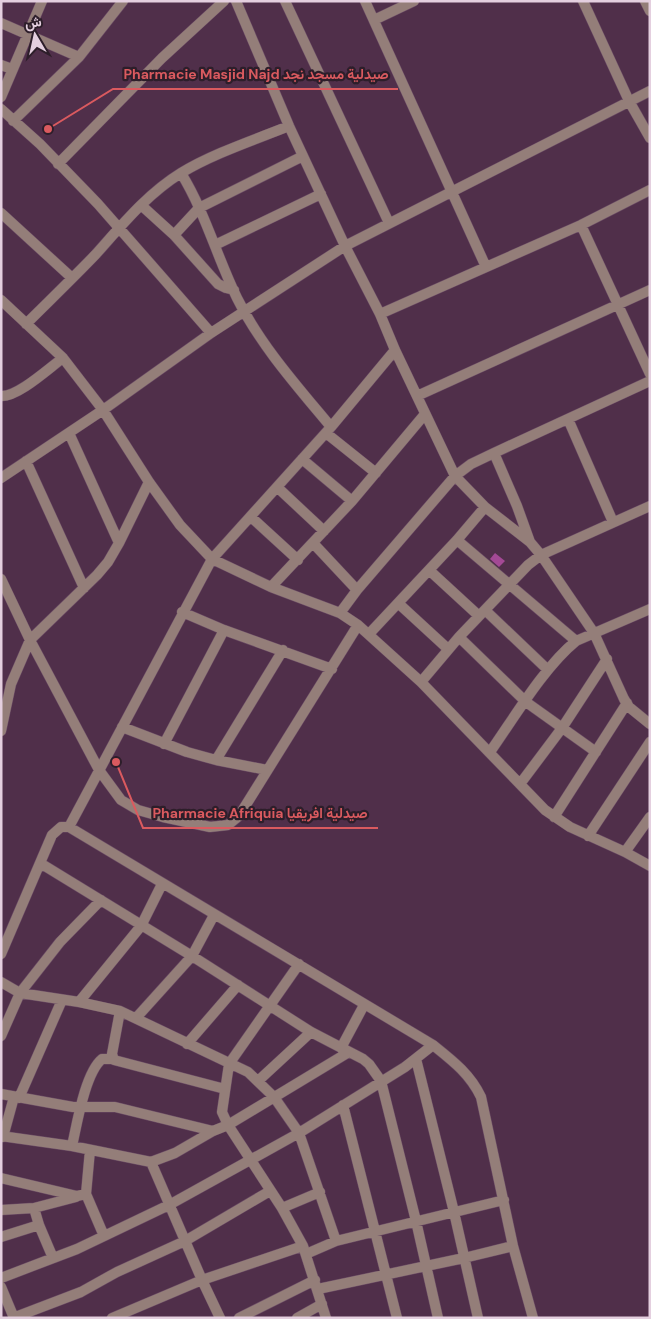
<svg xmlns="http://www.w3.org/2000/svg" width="651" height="1319" viewBox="0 0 651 1319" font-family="'DM Sans',Vazirmatn,sans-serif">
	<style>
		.building { fill: #a34995 }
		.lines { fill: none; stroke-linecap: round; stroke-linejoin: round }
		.minor-casing { stroke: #6b4c65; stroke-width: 11 }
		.minor { stroke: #947e79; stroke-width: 10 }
		.leader { fill: none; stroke: #da5a5f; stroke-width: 2 }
		.callout-dot { fill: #da5a5f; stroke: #2d1e2a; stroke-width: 2 }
		.callout-label { font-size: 14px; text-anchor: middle; font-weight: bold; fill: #da5a5f; stroke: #2d1e2a; stroke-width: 4.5; stroke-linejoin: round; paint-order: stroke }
	</style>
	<rect width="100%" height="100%" fill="#502f4a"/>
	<!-- building -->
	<path class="building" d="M495,553L505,561L499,567L490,559Z"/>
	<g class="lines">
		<defs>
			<path id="minor" d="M236,1L289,126L345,246L380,314L395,350L455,476L485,507L530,542
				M285,1L389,223
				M365,1L486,267
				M583,1L629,101L650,138
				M645,1L650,11
				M374,20L414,1
				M1,23L79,57
				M1,65L12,69
				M1,97L42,1
				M1,109L40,144L98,204L211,333
				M13,121L79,57L123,1
				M58,164L162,58L224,1
				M181,173C205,212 217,257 237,298C261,346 297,386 331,427
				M141,205L174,235L218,284L226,288L234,290
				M1,213L72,278
				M581,225L650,374
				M174,235L199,208L303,156
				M215,245L321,194
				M1,300L63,358L103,410L149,482L180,525L212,559L271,587L340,613L358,625L421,682L545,810L570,827L625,852L650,866
				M380,314L581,225L650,190
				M26,324C49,301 73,278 96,254C122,225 147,194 181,173C212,154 254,140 289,126
				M1,396C18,397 49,368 63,358
				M417,396L650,290
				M568,419L613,522
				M69,433L119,543
				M326,433L376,473
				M494,453L517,506L530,542L541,555L594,633L624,699L629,707L650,724
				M302,459L352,501
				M26,461L84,588
				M1,478L103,410L211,333L345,246L650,91
				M277,487L324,531
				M251,517L298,560
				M457,540L576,641
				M313,543L357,590
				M429,570L479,616
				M1,579L30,640L99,770L121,800L138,810L163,817L210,827L228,825L239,816L358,625
				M271,587L352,501L425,414
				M398,603L448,649
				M485,610L548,670
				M182,612L224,630L332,669
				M340,613L357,590L455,476L471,464L494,453L650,381
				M369,634L457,540L485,507
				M459,637L526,702L596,752
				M421,682L459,637L528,565L541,555L650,506
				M122,727L187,752L216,760L267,770
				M1,731L11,684L30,640L97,575L108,562L119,543L149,482
				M164,744L224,630
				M490,752C514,718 544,667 576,641L650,609
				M216,760L283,650
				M520,784L562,728L607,659
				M554,817L627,703
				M69,827L212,559L331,427L395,350
				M588,836L650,742
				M625,852L650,817
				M40,863L192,956L311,1032L363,1059L369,1064L381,1081L416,1221L438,1318
				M1,954L52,835L61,827H69L433,1045C453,1061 470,1074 481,1097L513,1246L533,1318
				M299,964L229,1064L222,1112L228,1125L282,1208L303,1246L326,1318
				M1,982L20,993L79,1002L120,1011L248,1072L274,1097L299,1133L336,1241
				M79,1002L141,926L162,884
				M120,1011L112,1054L114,1060L225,1089
				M136,1018L192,956L214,915
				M1,1036L20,993L60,942L101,900
				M187,1044L238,985
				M341,1048L364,1005
				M416,1059L454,1212L478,1318
				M258,1081L311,1032
				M1,1094L73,1107H115L213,1131
				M19,1098L62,1000
				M343,1105L397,1318
				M1,1136L72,1146L151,1162L175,1153L213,1131L228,1125L349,1052
				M3,1137L14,1097
				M72,1146C77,1124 85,1073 102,1059H113
				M151,1162L202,1280L220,1318
				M1,1178L77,1196L86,1194L104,1236
				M86,1194L90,1150
				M34,1208L39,1225L53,1258
				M282,1208L320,1192
				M1,1210L34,1208L76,1197
				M1,1237L39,1225
				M306,1254L336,1241L504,1200
				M1,1278L77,1249L169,1205L299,1133L405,1067L433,1045
				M1,1287L14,1318
				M318,1289L464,1258L513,1246
				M13,1318L81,1292L117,1272L185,1241L270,1191
				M112,1318L202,1280L303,1246
				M239,1318L315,1280
				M297,1318L322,1304"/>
		</defs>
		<!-- minor casing -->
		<use href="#minor" class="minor-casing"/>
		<!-- minor -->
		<use href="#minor" class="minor"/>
	</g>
	<!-- callouts -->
	<path class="leader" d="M48 129L113 89H398M116 762L143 828H378"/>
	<g class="callout-dot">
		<circle cx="48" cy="129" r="5"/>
		<circle cx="116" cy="762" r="5"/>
	</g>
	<g class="callout-label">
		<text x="256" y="79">Pharmacie Masjid Najd صيدلية مسجد نجد</text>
		<text x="260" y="818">Pharmacie Afriquia صيدلية افريقيا</text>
	</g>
	<!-- border -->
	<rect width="651" height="1319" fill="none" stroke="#e4cfdf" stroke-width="5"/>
	<!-- north arrow -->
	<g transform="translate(35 35) rotate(351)" stroke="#2d1e2a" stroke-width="4" paint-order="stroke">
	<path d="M0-4L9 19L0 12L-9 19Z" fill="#e4cfdf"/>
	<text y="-8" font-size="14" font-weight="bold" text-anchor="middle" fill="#e4cfdf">ش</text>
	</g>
</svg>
